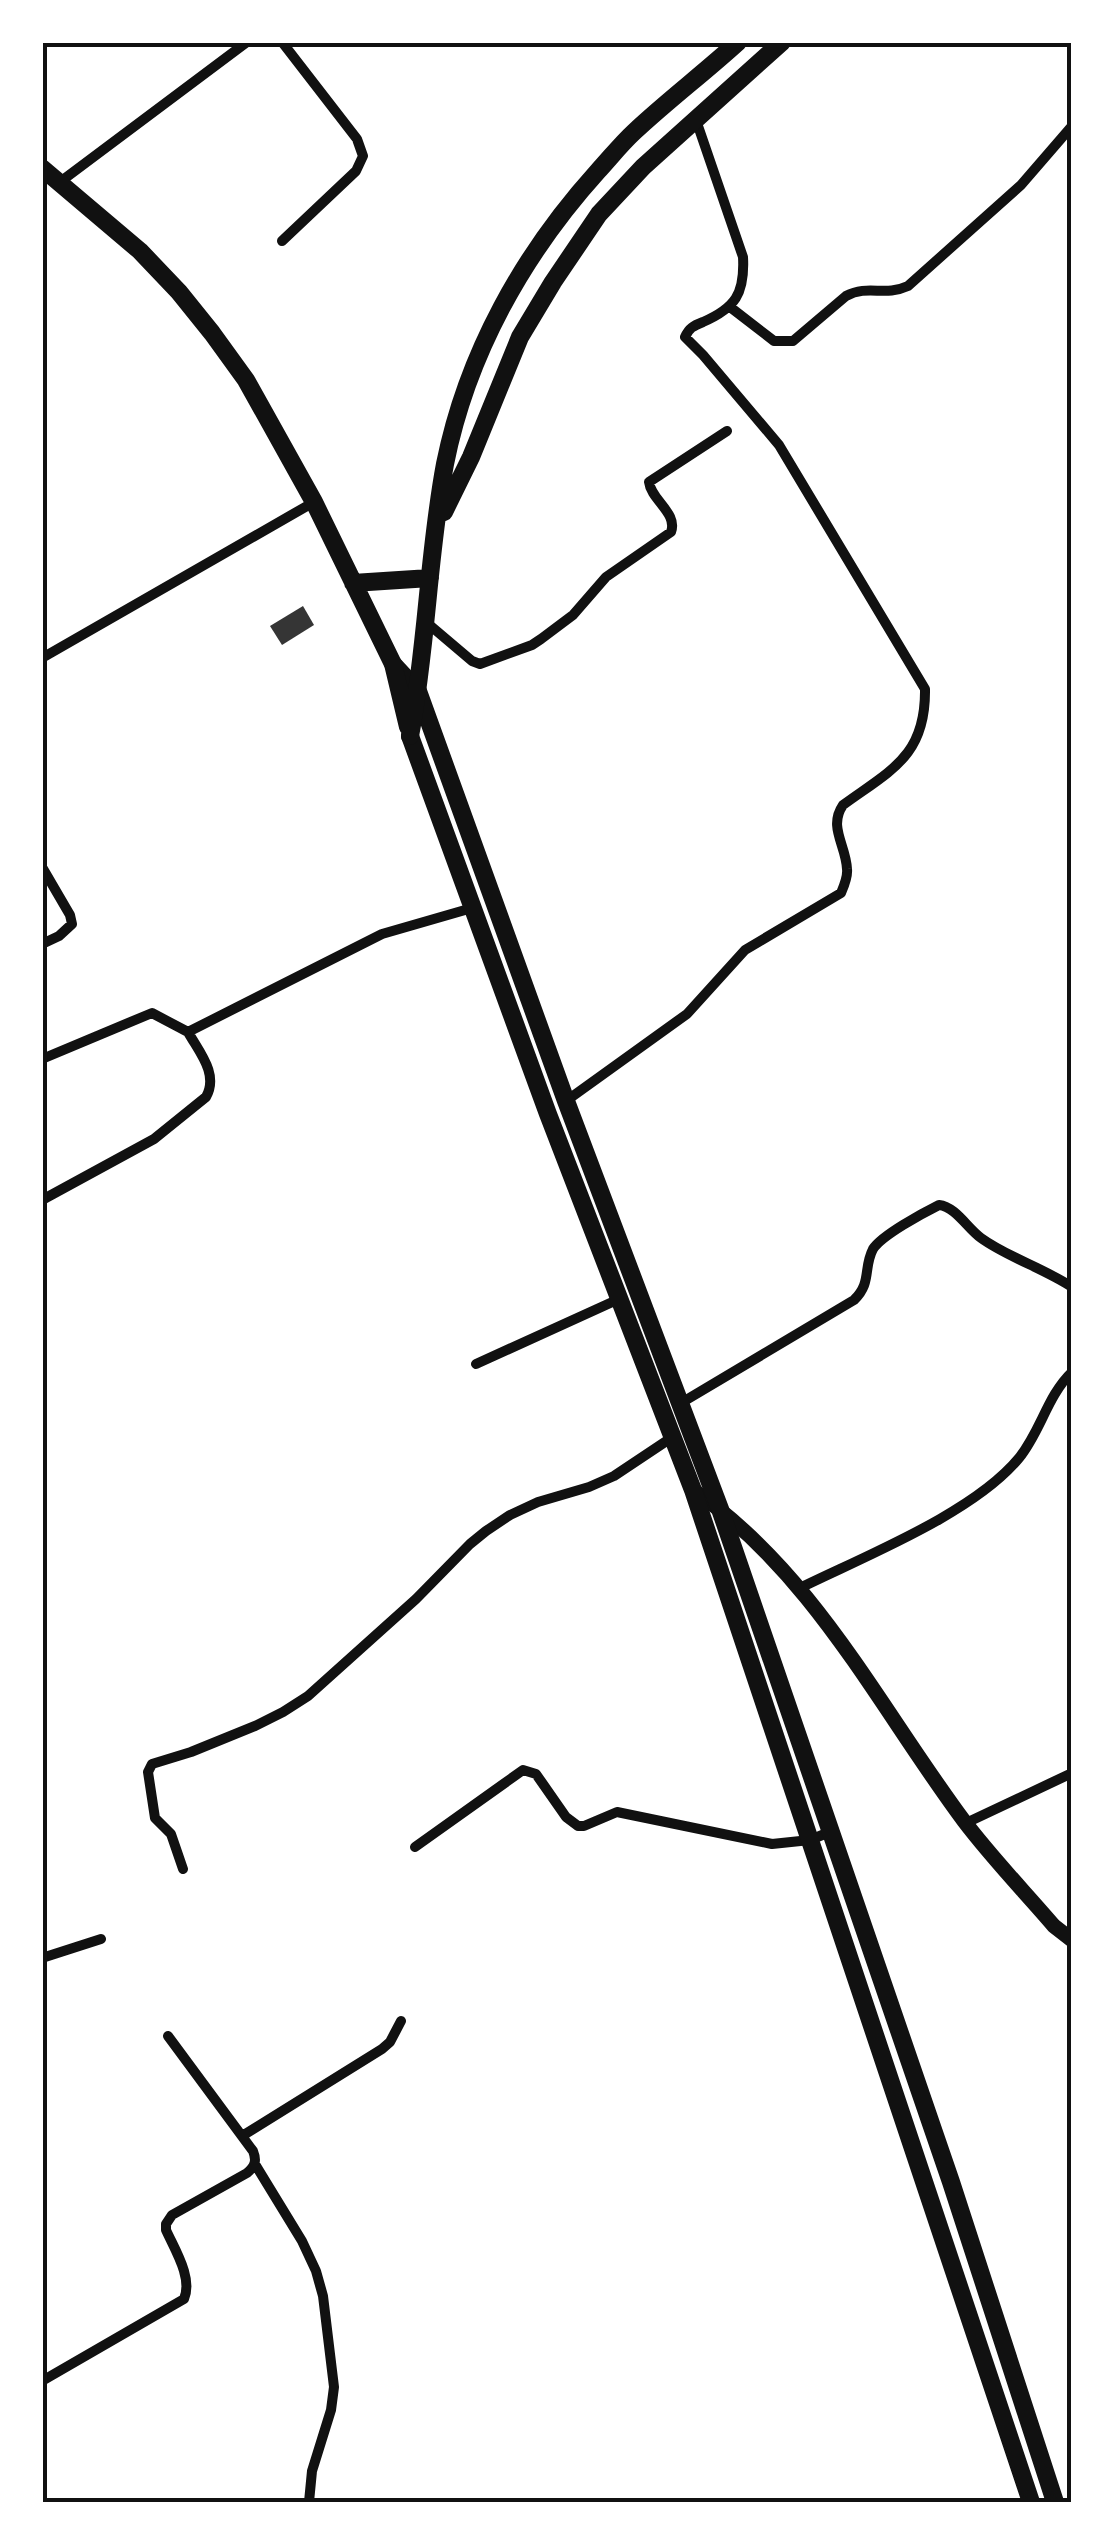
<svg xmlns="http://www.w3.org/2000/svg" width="1114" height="2545" viewBox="0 0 1114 2545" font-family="'DM Sans',sans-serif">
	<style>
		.building { fill: #353535 }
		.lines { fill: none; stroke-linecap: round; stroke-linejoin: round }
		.minor { stroke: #111; stroke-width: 10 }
		.secondary { stroke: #111; stroke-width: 15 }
		.primary { stroke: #111; stroke-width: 18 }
		.trunk { stroke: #111; stroke-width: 18 }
		.neatline { fill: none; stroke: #111; stroke-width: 4 }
	</style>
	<rect width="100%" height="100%" fill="#fff"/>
	<!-- building -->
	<path class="building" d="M303,606L314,625L282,645L270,626Z"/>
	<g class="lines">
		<!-- minor -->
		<path class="minor" d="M60,182L247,42
			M282,241L356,171L363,156L357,139L282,42
			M730,307L774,341H793L846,296C869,284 884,297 908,286L1021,185L1072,126
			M426,622L472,661L480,664L532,645L541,639L573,615L606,577L671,532C678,513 651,500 649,482L727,431
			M42,658L314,502
			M42,867L70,915L72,924L59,936L42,944
			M42,1059L152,1013L188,1032L382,934L472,908
			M566,1101L687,1014L745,950L841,893C844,886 848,877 847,869C846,845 828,827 843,805C891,770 926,756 925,689L779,445L703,355L685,337C689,328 693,326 703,322C735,308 745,294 743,257L696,120
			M42,1200L154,1139L206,1097C219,1074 199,1052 188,1032
			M476,1364L619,1299
			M681,1403L854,1300C872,1283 863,1268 873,1249C882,1235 923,1213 939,1205C956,1207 967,1228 981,1238C1007,1257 1043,1268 1072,1287
			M800,1588C865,1556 974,1513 1019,1458C1041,1431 1047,1396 1072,1372
			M966,1823L1072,1773
			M415,1847L523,1770L536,1774L566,1817L578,1826H584L617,1812L772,1844L810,1840L832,1831
			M183,1869L171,1834L155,1818L148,1772L152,1764L191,1752L255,1726L283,1712L308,1696L416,1599L470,1544L486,1531L510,1515L538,1502L589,1487L614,1476L671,1438
			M42,1958L101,1939
			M242,2136L382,2049L390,2042L401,2021
			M255,2164L302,2241L316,2271L323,2296L334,2387L331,2410L312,2471L309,2502
			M42,2381L184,2299C193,2278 175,2250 166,2230V2224L172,2215L247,2173C255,2166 257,2161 253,2151L168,2036"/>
		<!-- secondary -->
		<path class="secondary" d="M693,1490C813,1572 879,1707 964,1821C992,1858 1024,1891 1054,1926L1072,1940"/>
		<!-- primary -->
		<path class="primary" d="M393,664L418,691L566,1101L720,1509L951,2182L1055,2502
			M410,736L548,1114L693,1490L1031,2502"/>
		<!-- trunk -->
		<path class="trunk" d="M42,168L140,251L179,292L212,333L246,380L314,502L393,664L408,727
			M444,512L471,457L520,337L553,282L599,214L643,167L782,42
			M353,583L430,578
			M410,736C427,646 428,554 445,464C467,354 523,254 598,171C610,158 621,144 634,132C667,101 704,73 738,42"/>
	</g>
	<!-- border -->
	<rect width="1114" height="2545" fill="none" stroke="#ffffff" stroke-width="90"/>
	<rect x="45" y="45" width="1024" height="2455" class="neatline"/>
</svg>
